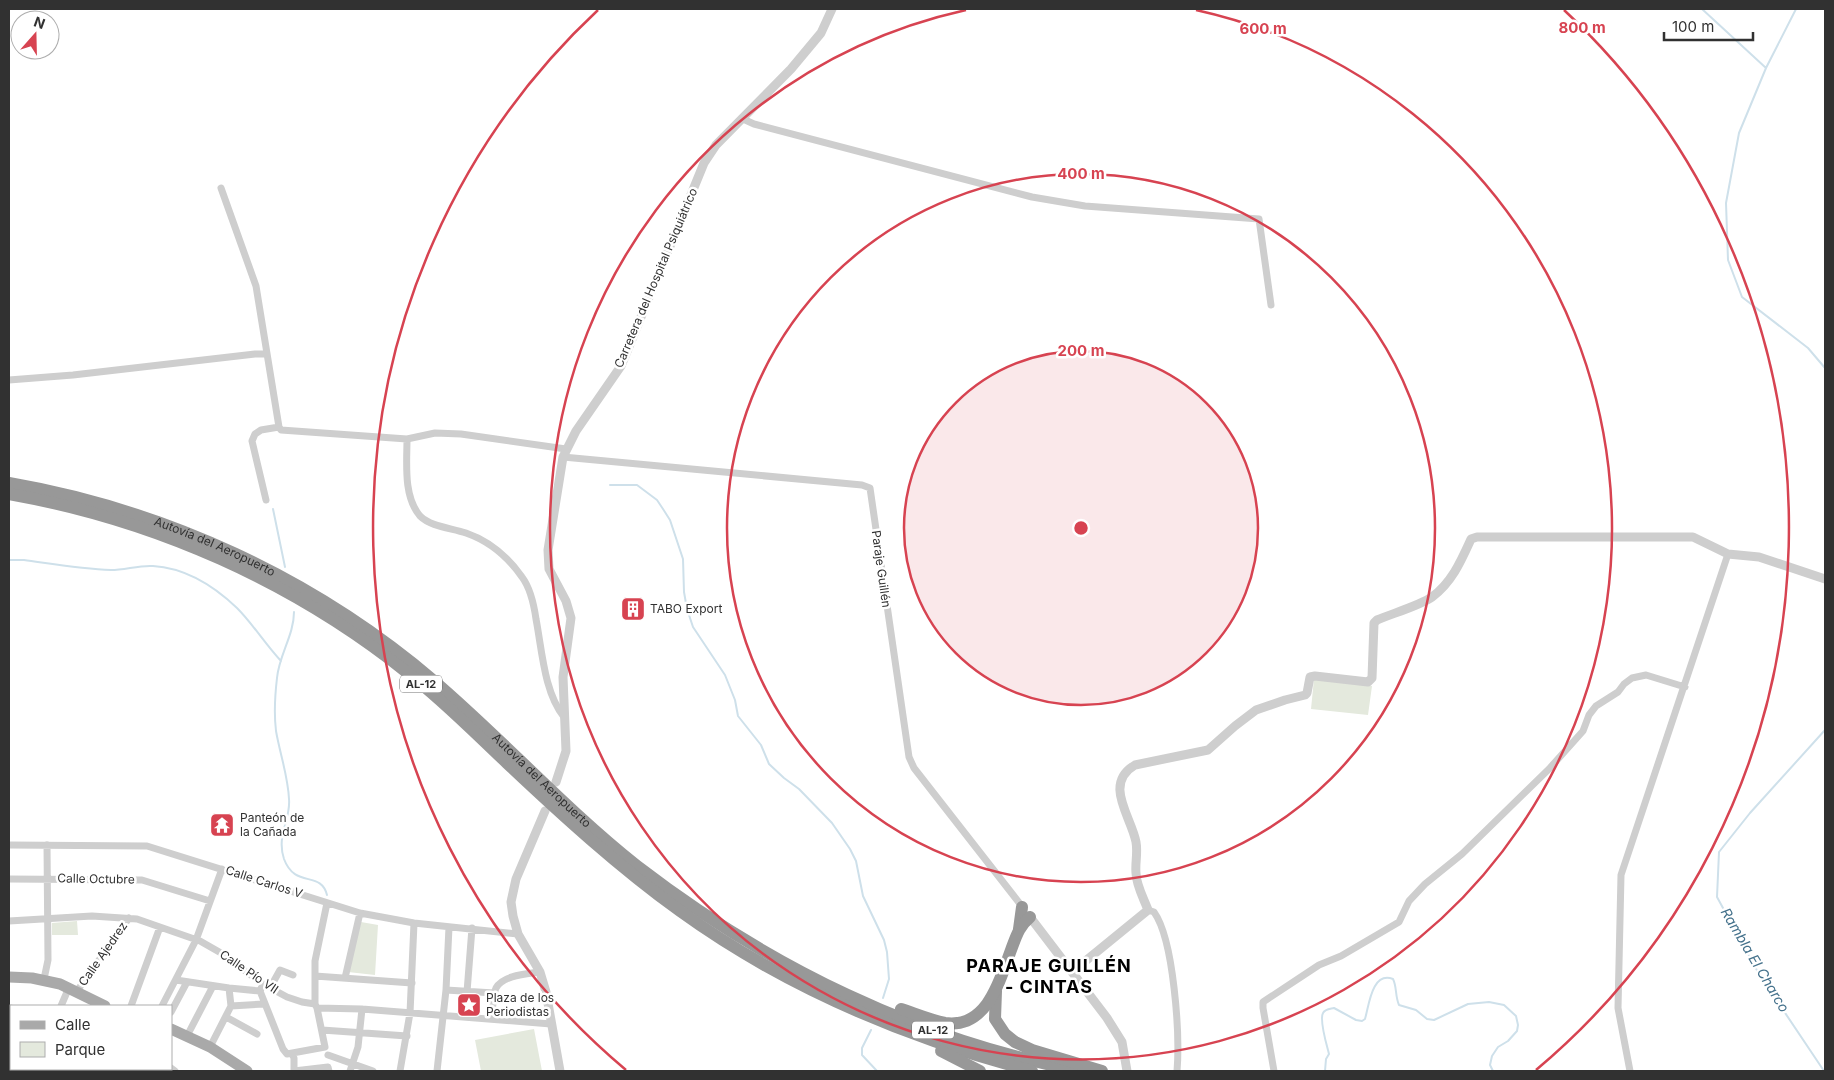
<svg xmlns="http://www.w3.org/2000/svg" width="1834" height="1080" viewBox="0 0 1834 1080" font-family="Inter,sans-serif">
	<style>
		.green { fill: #e4e9dd }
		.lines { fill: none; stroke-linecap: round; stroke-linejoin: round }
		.stream { stroke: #cee0ea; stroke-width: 2 }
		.minor { stroke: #cecece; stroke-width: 7 }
		.tertiary { stroke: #cecece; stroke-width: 9 }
		.primary { stroke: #a9a9a9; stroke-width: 11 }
		.motorway { stroke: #989898; stroke-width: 12 }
		.ring { fill: none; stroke: #d74351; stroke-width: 2.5 }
		.labels { text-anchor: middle; stroke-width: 5; stroke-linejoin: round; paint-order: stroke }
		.shield { fill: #fff; stroke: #6f6f6f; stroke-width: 1 }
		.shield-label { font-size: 11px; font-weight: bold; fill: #313131 }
		.street-label { font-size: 12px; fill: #313131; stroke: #fff }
		.poi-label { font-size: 12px; fill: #313131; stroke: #fff; text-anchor: start }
		.water-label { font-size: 14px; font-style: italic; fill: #45728c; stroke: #fff }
		.district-label { font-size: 18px; font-weight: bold; letter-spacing: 1px; fill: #000; stroke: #fff }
		.centre { fill: #d74351; stroke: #fff; stroke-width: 2.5 }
		.ring-label { font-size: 15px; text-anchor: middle; font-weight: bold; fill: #d74351; stroke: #fff; stroke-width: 5; stroke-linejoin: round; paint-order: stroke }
	</style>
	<rect width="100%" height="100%" fill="#fff"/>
	<!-- green -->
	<path class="green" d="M1314,679L1372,686L1368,715L1311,709Z
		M77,921L78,935H52V923Z
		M361,922L378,925L375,975L348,972Z
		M534,1029L542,1071H481L475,1040Z"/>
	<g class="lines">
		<!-- stream -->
		<path class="stream" d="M1702,9L1766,68
			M1796,9L1766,68L1739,133L1726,203L1728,260L1742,297L1808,348L1825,368
			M610,485H637L657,500L663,509L670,520L683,559L684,592L687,609L693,627L725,675L735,700L738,716L761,745L769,764L784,778L799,789L832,823L850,849L856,861L863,896L884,940L887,952L889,979L883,998
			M273,509L285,567
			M9,560H24C53,564 82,569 111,570C125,570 139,565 153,566C185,568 214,586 237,608C253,624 265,644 281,661
			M294,612C294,635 279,655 277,678C275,695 274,715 276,731C280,754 288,776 289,799C291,820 276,835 284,859C295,889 321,870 327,895
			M871,1030L862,1048V1055L877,1071
			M1325,1071L1326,1059L1329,1054C1327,1046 1319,1020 1323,1013C1325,1009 1330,1009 1334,1008L1356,1020L1362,1021L1365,1019C1369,1005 1372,971 1393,979C1397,987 1395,996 1399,1005L1416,1010L1427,1019L1434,1020L1468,1004L1489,1002L1504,1005L1516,1016L1518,1025L1517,1031L1508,1041L1498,1047L1492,1056L1490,1065L1493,1071
			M1824,1071L1759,974L1717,897L1719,852L1750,813L1825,730"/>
		<!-- minor -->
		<path class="minor" d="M743,119L754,124L1032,197L1085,206L1259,219L1271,305
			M221,188L256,286L279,427L281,430L407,439L435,433L461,434L566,449
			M9,380L73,375L255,354H267
			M407,439C407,463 403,496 420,516C431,527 452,528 466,533C489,541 508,557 522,577C531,589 534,605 536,619C542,650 544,692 564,717
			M563,457L862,485L870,488L909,757L914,768L1024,909
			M266,500L252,441L255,434L261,430L279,427
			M9,845L147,846L360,913L414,923L518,934
			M9,879L142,880L210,901
			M1148,910L1154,912C1174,940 1180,1035 1177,1071
			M9,921L92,916L137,919L200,941L221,953L263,984L287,997L302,1002L315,1004L317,1008L362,1009L551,1024
			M315,976L412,983
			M345,978L360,913
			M44,979L48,960L47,845
			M176,980L229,988L260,991
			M263,984L260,991L283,1049L287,1054L325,1047L317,1008
			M270,988L280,970L293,975
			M446,990L494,993
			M77,991L129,918
			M467,992L472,928
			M315,1004V961L327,903
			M61,1006L67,992
			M131,1006L160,927
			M162,1006L196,940L222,869
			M231,1006L264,1004
			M9,1008H11
			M171,1012L187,982
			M226,1017L257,1034
			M492,1019C493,1009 492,996 496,988C503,975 527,974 540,972
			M322,1030L407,1036
			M187,1036L213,986
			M210,1047L231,1006L229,988
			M292,1054L294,1058V1071L328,1067L329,1071
			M328,1055L373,1071
			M171,1068L175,1071
			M149,1069L150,1071
			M85,1071L87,1069
			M107,1071V1069
			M129,1071V1069
			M350,1071L358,1047L362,1009
			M400,1071L410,1013L414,923
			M437,1071L446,990L449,927
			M1274,1071L1263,1008V1002L1319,965L1341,956L1399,922L1409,901L1425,884L1462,854L1549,769L1583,731L1589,715L1596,706L1618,692L1624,684L1632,678L1646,675L1685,687
			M1630,1071L1618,1008L1621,875L1728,554"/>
		<!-- tertiary -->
		<path class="tertiary" d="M556,782L566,751L563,677L571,618L566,601L549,569L548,550L563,457L576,431L621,366L704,163L716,145L791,69L821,33L832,9
			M545,811L516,879L511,902L513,916L518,934L540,972L546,992L560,1071
			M1030,917L1107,1018L1122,1042L1127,1071
			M1072,972L1148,910C1144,899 1136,885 1136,873C1135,863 1138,853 1136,842C1131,816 1103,784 1135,765L1208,750L1235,726L1256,710L1285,700L1305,695L1307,693L1310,677L1315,676L1368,682L1372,678L1374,623L1377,620C1391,614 1421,605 1432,597C1452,582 1461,561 1471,539L1477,537H1693L1728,554L1759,557L1825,579"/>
		<!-- primary -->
		<path class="primary" d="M9,977L32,978L60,984L105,1006
			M171,1029L210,1047L247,1071"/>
		<!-- motorway -->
		<g class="motorway">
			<path id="s1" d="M9,483C165,510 313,578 434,681C503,740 565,809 637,866C767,966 919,1041 1081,1071"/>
			<path d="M9,494C155,520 293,581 409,674C444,701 475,733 507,763C562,815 618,866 680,911C785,987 907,1038 1032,1071"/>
			<path d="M1019,929L1022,907"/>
			<path d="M996,991L995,1019L1005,1034L1015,1042L1032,1050L1102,1071"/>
			<path d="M901,1009C916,1014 930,1020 945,1023C987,1029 1000,980 1011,950C1016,937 1019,926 1030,917"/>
			<path d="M941,1051L980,1071"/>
		</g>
	</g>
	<!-- distance rings -->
	<circle cx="1081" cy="528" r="177" fill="#d74351" fill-opacity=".12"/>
	<g class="ring">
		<circle cx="1081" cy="528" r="177"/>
		<circle cx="1081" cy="528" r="354"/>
		<path d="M1196 10A531 531 0 1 1 966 10"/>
		<path d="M626 1070A708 708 0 0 1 598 10M1564 10A708 708 0 0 1 1536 1070"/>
	</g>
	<!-- icons -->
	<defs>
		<symbol id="building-square" viewBox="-11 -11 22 22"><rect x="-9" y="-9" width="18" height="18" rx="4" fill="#d74351" stroke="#fff"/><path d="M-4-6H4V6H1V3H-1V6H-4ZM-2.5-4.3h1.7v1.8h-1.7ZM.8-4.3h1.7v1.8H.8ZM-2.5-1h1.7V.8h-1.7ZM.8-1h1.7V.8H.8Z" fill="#fff"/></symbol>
		<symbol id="temple-square" viewBox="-11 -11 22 22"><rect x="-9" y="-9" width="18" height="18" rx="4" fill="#d74351" stroke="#fff"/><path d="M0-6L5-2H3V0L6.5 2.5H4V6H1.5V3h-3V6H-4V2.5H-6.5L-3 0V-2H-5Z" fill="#fff"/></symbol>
		<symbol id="sight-square" viewBox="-11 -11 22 22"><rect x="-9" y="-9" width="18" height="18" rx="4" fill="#d74351" stroke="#fff"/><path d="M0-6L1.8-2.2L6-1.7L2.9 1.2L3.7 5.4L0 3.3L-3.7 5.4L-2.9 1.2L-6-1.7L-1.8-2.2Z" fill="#fff"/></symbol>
	</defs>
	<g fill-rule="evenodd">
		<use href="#building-square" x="619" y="595" width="28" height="28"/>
		<use href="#temple-square" x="208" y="811" width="28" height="28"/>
		<use href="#sight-square" x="455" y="991" width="28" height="28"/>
	</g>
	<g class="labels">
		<!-- shield labels -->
		<g class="shield">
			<rect x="400" y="675.5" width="42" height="17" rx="4"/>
			<rect x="912" y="1021.5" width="42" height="17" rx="4"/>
		</g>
		<g class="shield-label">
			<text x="421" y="688">AL-12</text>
			<text x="933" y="1034">AL-12</text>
		</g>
		<!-- street labels -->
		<g class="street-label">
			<text transform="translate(656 278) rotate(-67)" y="4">Carretera del Hospital Psiquiátrico</text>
			<text dy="4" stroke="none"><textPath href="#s1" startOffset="216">Autovía del Aeropuerto</textPath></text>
			<text transform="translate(881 569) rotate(82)" y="4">Paraje Guillén</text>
			<text dy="4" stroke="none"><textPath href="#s1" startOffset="621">Autovía del Aeropuerto</textPath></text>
			<text transform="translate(96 879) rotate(1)" y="4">Calle Octubre</text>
			<text transform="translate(264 882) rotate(18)" y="4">Calle Carlos V</text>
			<text transform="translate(103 954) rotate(-55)" y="4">Calle Ajedrez</text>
			<text transform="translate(249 972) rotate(34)" y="4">Calle Pío VII</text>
		</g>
		<!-- poi labels -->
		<g class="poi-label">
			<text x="650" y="613">TABO Export</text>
			<text x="240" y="822">Panteón de<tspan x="240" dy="14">la Cañada</tspan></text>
			<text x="486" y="1002">Plaza de los<tspan x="486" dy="14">Periodistas</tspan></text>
		</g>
		<!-- water labels -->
		<g class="water-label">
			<text transform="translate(1755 960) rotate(59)" y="5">Rambla El Charco</text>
		</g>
		<!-- district labels -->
		<g class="district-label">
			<text x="1049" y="972">PARAJE GUILLÉN<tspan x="1049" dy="21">- CINTAS</tspan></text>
		</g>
	</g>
	<circle cx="1081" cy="528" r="8" class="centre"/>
	<g class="ring-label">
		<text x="1582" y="33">800 m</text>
		<text x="1263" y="34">600 m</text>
		<text x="1081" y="179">400 m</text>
		<text x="1081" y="356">200 m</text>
	</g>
	<!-- border -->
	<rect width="1834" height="1080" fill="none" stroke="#313131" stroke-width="20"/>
	<!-- legend -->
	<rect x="10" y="1005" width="162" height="65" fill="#ffffff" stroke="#adadad"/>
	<rect x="20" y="1021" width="25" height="8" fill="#a9a9a9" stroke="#adadad"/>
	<text x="55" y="1030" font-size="15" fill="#313131">Calle</text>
	<rect x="20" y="1042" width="25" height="15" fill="#e4e9dd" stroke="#adadad"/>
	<text x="55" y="1055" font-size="15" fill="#313131">Parque</text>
	<!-- north arrow -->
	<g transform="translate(35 35) rotate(20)"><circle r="24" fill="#ffffff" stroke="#adadad"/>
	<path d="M0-4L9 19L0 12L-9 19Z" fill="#d74351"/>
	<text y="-8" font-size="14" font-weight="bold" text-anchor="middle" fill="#313131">N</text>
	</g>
	<!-- scale -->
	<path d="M1664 32v8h89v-8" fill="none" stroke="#313131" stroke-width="2.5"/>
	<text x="1672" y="32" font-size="15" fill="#313131" stroke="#ffffff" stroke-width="4" paint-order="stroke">100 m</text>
</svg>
